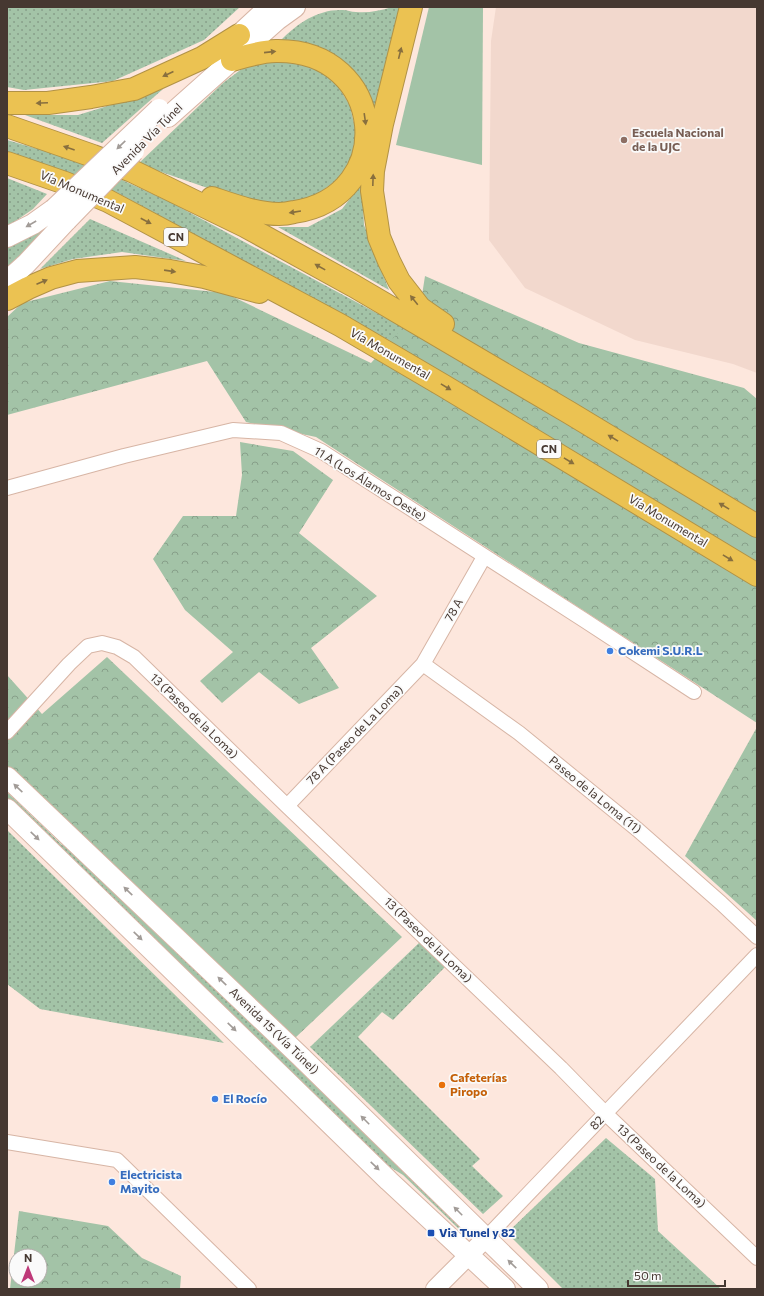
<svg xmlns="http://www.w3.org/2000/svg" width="764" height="1296" viewBox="0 0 764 1296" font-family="Commissioner,sans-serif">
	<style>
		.built { fill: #f2d8cd }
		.grass { fill: url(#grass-dots) }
		.forest { fill: url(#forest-crowns); fill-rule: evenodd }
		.garden { fill: #a3c3a7 }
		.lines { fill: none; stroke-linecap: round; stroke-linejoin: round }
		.minor-casing { stroke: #d7b5a5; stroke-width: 16 }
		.tertiary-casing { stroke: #d7b5a5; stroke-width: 20 }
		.secondary-casing { stroke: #d7b5a5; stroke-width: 22 }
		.motorway-casing { stroke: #b19246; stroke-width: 24 }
		.minor { stroke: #fff; stroke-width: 14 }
		.tertiary { stroke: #fff; stroke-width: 18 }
		.secondary { stroke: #fff; stroke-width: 20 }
		.motorway { stroke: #ebc252; stroke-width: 22 }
		.secondary-bridge-casing { stroke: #d7b5a5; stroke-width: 22; stroke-linecap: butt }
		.secondary-bridge { stroke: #fff; stroke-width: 20 }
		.oneway { fill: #886f3e }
		.oneway2 { fill: #a29c98 }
		.education-dot { fill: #8d6e63; stroke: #fafafa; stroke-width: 1.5 }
		.shop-dot { fill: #3f7fe0; stroke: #fafafa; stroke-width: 1.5 }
		.food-dot { fill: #e8710a; stroke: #fafafa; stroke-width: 1.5 }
		.transit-dot { fill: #1a4fb4; stroke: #fafafa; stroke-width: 1.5 }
		.labels { text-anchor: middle; stroke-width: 3.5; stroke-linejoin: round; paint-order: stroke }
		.shield { fill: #fafafa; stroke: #7c726d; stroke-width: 1 }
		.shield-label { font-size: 11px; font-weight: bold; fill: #463831 }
		.education-label { font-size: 12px; font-weight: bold; fill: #785e54; stroke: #fafafa; text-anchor: start }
		.street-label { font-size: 12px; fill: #463831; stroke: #fafafa }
		.shop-label { font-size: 12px; font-weight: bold; fill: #366cbe; stroke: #fafafa; text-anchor: start }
		.food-label { font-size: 12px; font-weight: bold; fill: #c56008; stroke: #fafafa; text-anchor: start }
		.transit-label { font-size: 12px; font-weight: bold; fill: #164399; stroke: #fafafa; text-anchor: start }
	</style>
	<defs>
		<pattern id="grass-dots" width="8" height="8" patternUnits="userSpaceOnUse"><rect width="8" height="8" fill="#a3c3a7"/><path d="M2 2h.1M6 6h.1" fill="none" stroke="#879f89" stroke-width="1.8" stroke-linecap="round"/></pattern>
		<pattern id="forest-crowns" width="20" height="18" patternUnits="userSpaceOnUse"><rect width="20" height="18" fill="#a3c3a7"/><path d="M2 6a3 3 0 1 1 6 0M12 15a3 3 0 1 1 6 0" fill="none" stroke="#879f89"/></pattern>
	</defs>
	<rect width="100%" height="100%" fill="#fde7dd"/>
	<!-- built -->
	<path class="built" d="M496,7H757V373L733,364L635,340L525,288L489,240L491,41Z"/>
	<!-- grass -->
	<path class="grass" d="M7,7H240L204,40L113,81L24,90L7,87Z
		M392,7H404L375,132C373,119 372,104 367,92C352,58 316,43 281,40C298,23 318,9 343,10C347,10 351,12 356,12C368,13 380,11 392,7Z
		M267,59L317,68L337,84L350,106L356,132L352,156L341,177L302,205L254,204L138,164L223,83L243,68Z
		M163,89L102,143L25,115H78Z
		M7,140L83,162L170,202L399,325L757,542L530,423L387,339L116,192L7,155Z
		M7,178L47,194L33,209L7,227Z
		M362,183L364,225L389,290L278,227H308L342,209Z
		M90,219L186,261L122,252L73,259L40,269Z
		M52,221L54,225L7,270V245Z
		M7,792L62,845L74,850L463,1228L461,1231L403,1175L377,1159L7,798Z
		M7,830L224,1043L40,1009L7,984Z
		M420,942L445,967L393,1020L382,1012L358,1037L480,1159L472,1166L503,1196L483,1214L310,1047Z
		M606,1138L655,1179L658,1231L721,1289H563L507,1233Z"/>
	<!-- forest -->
	<path class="forest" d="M425,276L579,343L744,388L757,399V723L316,437L246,422L207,361L7,415V317L22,303L110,281L225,293L371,363L420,308Z
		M240,442L293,451L333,480L299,533L377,596L311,648L339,688L299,704L259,672L222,703L200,681L233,652L185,610L153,559L183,516H236L242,475Z
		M107,657L402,937L295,1038L7,772V675L42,714Z
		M757,727V921L685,856Z
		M19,1211L108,1226L142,1258L181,1276L180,1289H10ZM16,1256H40V1280H16Z"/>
	<!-- garden -->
	<path class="garden" d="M429,7L483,8L482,165L396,145Z"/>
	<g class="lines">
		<defs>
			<path id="minor" d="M7,488L124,456L233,430L281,433L321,451L584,620L694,692
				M423,664L519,733L638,830L721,903L757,937
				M7,732L69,664L88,646L102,643L117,647L134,657L287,806L561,1068L606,1114L757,1258
				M287,806L423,664L484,557
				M7,1142L117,1160L249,1289
				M485,1239L757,955"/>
			<path id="tertiary" d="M435,1289L485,1239"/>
			<path id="secondary" d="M227,46L269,7
				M168,117L277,20L295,7
				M7,237L33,224L54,209
				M7,281L26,264L67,220
				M7,777L300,1056L538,1289
				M7,809L389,1181L505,1289"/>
			<path id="motorway" d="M411,7L382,124L373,171L372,191L379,237L389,261L399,281L420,308L443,324
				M7,103H48L91,97L134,89L202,58L239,35
				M7,126L93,156L132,171L245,226L354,286L570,413L757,526
				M7,163L65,183L108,201L340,325L444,386L757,575
				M212,198C233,205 257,214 279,214C284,214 290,213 294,212C399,196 387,49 276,51C261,51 246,56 232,60
				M7,299L28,288L51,278L77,271L135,267L170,271L204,277L259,292"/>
		</defs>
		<!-- minor casing -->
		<use href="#minor" class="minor-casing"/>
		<!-- tertiary casing -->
		<use href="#tertiary" class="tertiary-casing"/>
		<!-- secondary casing -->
		<use href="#secondary" class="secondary-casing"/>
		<!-- motorway casing -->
		<use href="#motorway" class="motorway-casing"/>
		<!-- minor -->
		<use href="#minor" class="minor"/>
		<!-- tertiary -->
		<use href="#tertiary" class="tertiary"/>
		<!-- secondary -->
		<use href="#secondary" class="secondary"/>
		<!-- motorway -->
		<use href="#motorway" class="motorway"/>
		<defs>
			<path id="secondary-bridge" d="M54,209L159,109
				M67,220L134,151"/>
		</defs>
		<!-- secondary-bridge casing -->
		<use href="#secondary-bridge" class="secondary-bridge-casing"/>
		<!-- secondary-bridge -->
		<use href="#secondary-bridge" class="secondary-bridge"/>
	</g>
	<!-- one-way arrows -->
	<defs><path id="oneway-solid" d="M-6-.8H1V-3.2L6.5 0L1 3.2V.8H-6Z"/></defs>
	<g class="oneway">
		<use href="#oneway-solid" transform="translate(270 52) rotate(-6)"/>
		<use href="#oneway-solid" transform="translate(400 53) rotate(-76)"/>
		<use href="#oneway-solid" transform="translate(168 74) rotate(155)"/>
		<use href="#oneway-solid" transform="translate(42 103) rotate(178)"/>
		<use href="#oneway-solid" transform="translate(365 119) rotate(82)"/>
		<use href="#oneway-solid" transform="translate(69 148) rotate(-161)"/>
		<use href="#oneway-solid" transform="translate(373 180) rotate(-88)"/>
		<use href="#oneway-solid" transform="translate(295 212) rotate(171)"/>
		<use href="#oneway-solid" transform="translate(146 221) rotate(28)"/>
		<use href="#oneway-solid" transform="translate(320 267) rotate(-151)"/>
		<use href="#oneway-solid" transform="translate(170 271) rotate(8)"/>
		<use href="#oneway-solid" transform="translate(42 282) rotate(-23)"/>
		<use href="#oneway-solid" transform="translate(414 300) rotate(-129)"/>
		<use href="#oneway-solid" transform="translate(446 387) rotate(31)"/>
		<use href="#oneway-solid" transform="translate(613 438) rotate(-149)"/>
		<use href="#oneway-solid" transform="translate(569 461) rotate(31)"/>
		<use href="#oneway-solid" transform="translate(724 506) rotate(-149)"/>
		<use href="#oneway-solid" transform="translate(728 558) rotate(31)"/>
	</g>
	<g class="oneway2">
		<use href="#oneway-solid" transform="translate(121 145) rotate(136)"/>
		<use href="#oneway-solid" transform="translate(31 224) rotate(150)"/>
		<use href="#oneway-solid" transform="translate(18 788) rotate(-137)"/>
		<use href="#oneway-solid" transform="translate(35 836) rotate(44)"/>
		<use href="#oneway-solid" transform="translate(128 891) rotate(-136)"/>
		<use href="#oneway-solid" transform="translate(138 936) rotate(44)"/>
		<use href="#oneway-solid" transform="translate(222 981) rotate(-136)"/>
		<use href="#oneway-solid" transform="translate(232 1027) rotate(44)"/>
		<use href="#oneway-solid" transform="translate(365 1120) rotate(-135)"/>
		<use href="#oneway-solid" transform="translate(375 1166) rotate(44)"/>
		<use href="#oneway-solid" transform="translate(458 1211) rotate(-135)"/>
		<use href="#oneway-solid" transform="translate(512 1264) rotate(-136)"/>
	</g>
	<!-- markers -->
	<circle class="education-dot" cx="624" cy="140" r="4"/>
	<g class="shop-dot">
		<circle cx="610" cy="651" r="4"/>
		<circle cx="215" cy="1099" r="4"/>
		<circle cx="112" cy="1182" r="4"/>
	</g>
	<circle class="food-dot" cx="442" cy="1085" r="4"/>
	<rect class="transit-dot" x="427" y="1229" width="8" height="8" rx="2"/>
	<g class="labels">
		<!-- shield labels -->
		<g class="shield">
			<rect x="164" y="228" width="24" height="18" rx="3"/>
			<rect x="537" y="440" width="24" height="18" rx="3"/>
		</g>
		<g class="shield-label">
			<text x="176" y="241">CN</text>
			<text x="549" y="453">CN</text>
		</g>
		<!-- education labels -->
		<g class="education-label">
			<text x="632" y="137">Escuela Nacional<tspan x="632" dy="14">de la UJC</tspan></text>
		</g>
		<!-- street labels -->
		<g class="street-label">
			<text transform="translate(147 139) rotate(-45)" y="4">Avenida Vía Túnel</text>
			<text transform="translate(82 192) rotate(23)" y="4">Vía Monumental</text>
			<text transform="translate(390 354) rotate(30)" y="4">Vía Monumental</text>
			<text transform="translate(370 484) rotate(32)" y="4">11 A (Los Álamos Oeste)</text>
			<text transform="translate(668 521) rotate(31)" y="4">Vía Monumental</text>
			<text transform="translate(454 610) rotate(-60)" y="4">78 A</text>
			<text transform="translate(194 716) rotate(44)" y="4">13 (Paseo de la Loma)</text>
			<text transform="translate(355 735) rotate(-46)" y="4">78 A (Paseo de La Loma)</text>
			<text transform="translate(595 795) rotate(39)" y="4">Paseo de la Loma (11)</text>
			<text transform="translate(428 940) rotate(44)" y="4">13 (Paseo de la Loma)</text>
			<text transform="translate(274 1031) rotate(44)" y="4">Avenida 15 (Vía Túnel)</text>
			<text transform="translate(597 1123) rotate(-46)" y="4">82</text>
			<text transform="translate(661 1166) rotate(43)" y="4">13 (Paseo de la Loma)</text>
		</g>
		<!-- shop labels -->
		<g class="shop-label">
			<text x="618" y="655">Cokemi S.U.R.L</text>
			<text x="223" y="1103">El Rocío</text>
			<text x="120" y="1179">Electricista<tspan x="120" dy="14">Mayito</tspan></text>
		</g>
		<!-- food labels -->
		<g class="food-label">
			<text x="450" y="1082">Cafeterías<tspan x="450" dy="14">Piropo</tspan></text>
		</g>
		<!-- transit labels -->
		<g class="transit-label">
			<text x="439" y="1237">Via Tunel y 82</text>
		</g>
	</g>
	<!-- border -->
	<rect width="764" height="1296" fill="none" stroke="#463831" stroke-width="16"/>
	<!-- north arrow -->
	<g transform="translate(28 1268)"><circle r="19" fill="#fafafa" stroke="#b2acaa"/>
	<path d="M0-3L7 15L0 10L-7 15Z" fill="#be3878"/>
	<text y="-6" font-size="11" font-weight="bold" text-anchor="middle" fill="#463831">N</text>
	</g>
	<!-- scale -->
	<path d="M628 1280v6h97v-6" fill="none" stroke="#463831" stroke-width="2"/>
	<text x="634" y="1280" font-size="12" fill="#463831" stroke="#fafafa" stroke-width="3" paint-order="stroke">50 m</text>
</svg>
